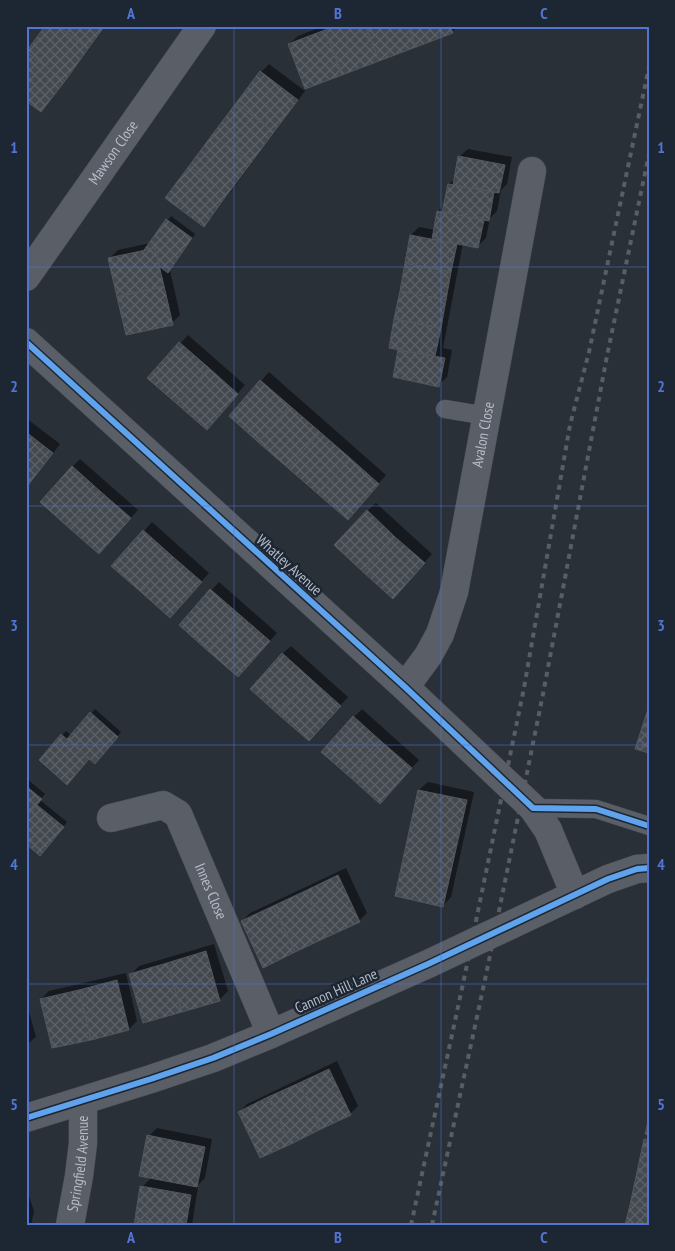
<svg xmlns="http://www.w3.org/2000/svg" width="675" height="1251" viewBox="0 0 675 1251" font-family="'PT Sans Narrow',sans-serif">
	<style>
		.shadow { fill: #0007 }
		.building { fill: url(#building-cross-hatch); stroke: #52575f }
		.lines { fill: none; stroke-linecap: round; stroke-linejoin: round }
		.lane-casing { stroke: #484c53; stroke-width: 19 }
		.street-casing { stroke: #484c53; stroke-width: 29 }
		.lane { stroke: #5a5e66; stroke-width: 18 }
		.street { stroke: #5a5e66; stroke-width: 28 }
		.rail { stroke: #595d64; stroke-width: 4; stroke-dasharray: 5 5; stroke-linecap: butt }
		.cycleway-casing { stroke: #1d2633; stroke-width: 9 }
		.cycleway { stroke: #60a3ed; stroke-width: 6 }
		.grid { fill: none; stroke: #5274d3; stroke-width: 1; stroke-opacity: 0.55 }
		.labels { text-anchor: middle; stroke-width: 5; stroke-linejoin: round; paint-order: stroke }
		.street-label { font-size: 15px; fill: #b4bcc9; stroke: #1d2633 }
		.neatline { fill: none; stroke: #5274d3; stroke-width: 2 }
		.grid-label { font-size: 16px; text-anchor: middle; font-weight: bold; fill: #5274d3 }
	</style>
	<defs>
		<pattern id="building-cross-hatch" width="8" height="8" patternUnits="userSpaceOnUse" patternTransform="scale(1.25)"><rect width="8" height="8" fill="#444950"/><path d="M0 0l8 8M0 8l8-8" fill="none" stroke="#5d6168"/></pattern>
	</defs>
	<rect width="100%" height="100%" fill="#2a3038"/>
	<!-- shadow -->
	<path class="shadow" d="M47,26H106L49,102L41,111Z
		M323,26H458L452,32L289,44L298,36Z
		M269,64L305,91L212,217L204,225L261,72Z
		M468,149L512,157L507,184L501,190L497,211L490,218L486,238L478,246L463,243L443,348L452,350L447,377L439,385L395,376L400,349L411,235L419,227L435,230L438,211L445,204L449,184L456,178L459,157Z
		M171,216L195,234L170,270L180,315L172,323L109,259L118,250L150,243Z
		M188,335L245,385L215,420L149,378Z
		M269,372L386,475L356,510L230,416Z
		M26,418L60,444L32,481L26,487Z
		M80,459L138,510L107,544L72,467Z
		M376,503L432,554L401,589L367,511Z
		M152,522L209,573L178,608L113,566Z
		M219,582L277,633L246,668L180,625Z
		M291,646L348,697L317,732L282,654Z
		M95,709L121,732L99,758L90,757L71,779L40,760L66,731L72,736Z
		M362,709L419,760L388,795L354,717Z
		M26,778L45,794L40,800L67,822L44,850L26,843Z
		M428,782L474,792L451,897L443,906L419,790Z
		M346,868L367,913L359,921H242L250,913Z
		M214,944L228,991L219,1000L131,974L139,966Z
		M126,973L137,1021L129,1029L41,999L49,991Z
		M26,1001L36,1037L26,1045Z
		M337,1061L358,1106L350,1114L239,1112L247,1104Z
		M157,1128L212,1139L205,1178L196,1187H198L192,1225H135L142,1187L152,1177L149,1136Z
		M26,1187L34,1211L31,1225H26Z"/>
	<!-- building -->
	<path class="building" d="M45,26H58L88,49L65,81L26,52Z
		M58,26H105L88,49Z
		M335,26H366L379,61L342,75L325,30Z
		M366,26H408L416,47L379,61Z
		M408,26H450L453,33L416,47Z
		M325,30L342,75L305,89L288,44Z
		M26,52L65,81L41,112L26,101Z
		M260,71L298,100L274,132L236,103Z
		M236,103L274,132L251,163L212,135Z
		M212,135L251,163L227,195L189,166Z
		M458,156L505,165L499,193L453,185Z
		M189,166L227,195L204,227L165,198Z
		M448,184L494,192L489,221L442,212Z
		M437,211L484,220L478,248L432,239Z
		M166,219L192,238L168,273L160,267L155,248L144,250Z
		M410,235L457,244L451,272L405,263Z
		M155,248L164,286L117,297L108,258Z
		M405,263L451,272L446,300L400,291Z
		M164,286L173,325L126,335L117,297Z
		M400,291L446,300L441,328L394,319Z
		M394,319L441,328L435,356L389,348Z
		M179,342L209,368L177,404L147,378Z
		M398,350L445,358L439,387L393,377Z
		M209,368L238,394L207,430L177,404Z
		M260,380L290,406L258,442L229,416Z
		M290,406L320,432L288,468L258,442Z
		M26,432L53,453L26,488Z
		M320,432L350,458L318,494L288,468Z
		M350,458L379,484L348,520L318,494Z
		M72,466L101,492L69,528L40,502Z
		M101,492L131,518L99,554L69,528Z
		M367,510L395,537L363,572L334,545Z
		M143,530L172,556L141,592L111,566Z
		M395,537L425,563L393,599L363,572Z
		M172,556L202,582L170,618L141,592Z
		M210,589L240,615L208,651L179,625Z
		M240,615L270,641L238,677L208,651Z
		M282,653L311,679L279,715L250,689Z
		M311,679L341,706L309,741L279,715Z
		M649,706V753L635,749Z
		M90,712L118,737L95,764L67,739Z
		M353,716L382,742L351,778L321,752Z
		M61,734L89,759L67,785L39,760Z
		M382,742L412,768L380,804L351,778Z
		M26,786L42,799L26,817Z
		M418,790L467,800L443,907L395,896Z
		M37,805L64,827L40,856L26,844V817Z
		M338,875L360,922L327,937L305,891Z
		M305,891L327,937L295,952L273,906Z
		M273,906L295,952L263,968L241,921Z
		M206,951L220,1001L182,1012L167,963Z
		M167,963L182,1012L143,1023L129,974Z
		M117,980L129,1030L91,1040L79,990Z
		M79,990L91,1040L52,1048L40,999Z
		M329,1069L351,1115L321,1129L299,1083Z
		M299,1083L321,1129L291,1144L268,1097Z
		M268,1097L291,1144L260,1158L238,1112Z
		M649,1118V1135L645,1134Z
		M147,1135L205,1147L197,1187L139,1176Z
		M644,1139L649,1140V1175L637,1172Z
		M637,1172L649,1175V1210L630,1205Z
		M140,1186L191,1195L186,1225H166L135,1219Z
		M630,1205L649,1210V1225H625Z
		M135,1219L166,1225H134Z"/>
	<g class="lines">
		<defs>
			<path id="lane" d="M445,409L487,416
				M533,808L596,809L649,826"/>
			<g id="street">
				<path id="s1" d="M26,277L202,26"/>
				<path d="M26,342L405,687L533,808L548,830L575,895"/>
				<path id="s2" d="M405,687L428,656L440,634L454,592L532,171"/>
				<path id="s3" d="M111,818L163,805L178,814L271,1034"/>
				<path d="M26,1118L151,1079L213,1058L271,1034L428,964L608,879L637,869L649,868"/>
				<path id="s4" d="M70,1225L79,1176L83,1143V1101"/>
			</g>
		</defs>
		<!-- lane casing -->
		<use href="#lane" class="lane-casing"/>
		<!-- street casing -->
		<use href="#street" class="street-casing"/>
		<!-- lane -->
		<use href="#lane" class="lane"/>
		<!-- street -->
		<use href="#street" class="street"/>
		<!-- rail -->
		<path class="rail" d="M411,1225L464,979L524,688L570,425L589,352L649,67
			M432,1225L486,975L543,694L607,356L649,154"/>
		<defs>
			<path id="cycleway" d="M26,342L405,687L533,808L596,809L649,826
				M26,1118L151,1079L213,1058L271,1034L428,964L608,879L637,869L649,868"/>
		</defs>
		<!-- cycleway casing -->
		<use href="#cycleway" class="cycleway-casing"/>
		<!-- cycleway -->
		<use href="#cycleway" class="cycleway"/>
	</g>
	<!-- grid -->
	<path class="grid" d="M234,26V1225M441,26V1225M26,267H649M26,506H649M26,745H649M26,984H649"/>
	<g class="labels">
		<!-- street labels -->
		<g class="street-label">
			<text dy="5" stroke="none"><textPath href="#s1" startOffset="152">Mawson Close</textPath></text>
			<text dy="5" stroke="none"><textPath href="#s2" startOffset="268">Avalon Close</textPath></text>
			<text transform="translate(289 565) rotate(42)" y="5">Whatley Avenue</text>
			<text dy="5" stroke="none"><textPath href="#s3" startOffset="155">Innes Close</textPath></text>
			<text transform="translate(336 991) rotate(-24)" y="5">Cannon Hill Lane</text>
			<text dy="5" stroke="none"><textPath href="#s4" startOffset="62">Springfield Avenue</textPath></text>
		</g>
	</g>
	<!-- border -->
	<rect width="675" height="1251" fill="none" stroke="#1d2633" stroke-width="55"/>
	<rect x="28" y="28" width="620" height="1196" class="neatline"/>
	<g class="grid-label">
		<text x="131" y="19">A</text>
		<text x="338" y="19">B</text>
		<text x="544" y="19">C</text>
		<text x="14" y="153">1</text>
		<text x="661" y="153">1</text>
		<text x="14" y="392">2</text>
		<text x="661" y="392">2</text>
		<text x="14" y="631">3</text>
		<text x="661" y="631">3</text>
		<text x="14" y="870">4</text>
		<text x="661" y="870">4</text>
		<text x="14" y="1110">5</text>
		<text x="661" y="1110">5</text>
		<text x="131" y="1243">A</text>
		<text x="338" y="1243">B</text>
		<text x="544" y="1243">C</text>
	</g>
</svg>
